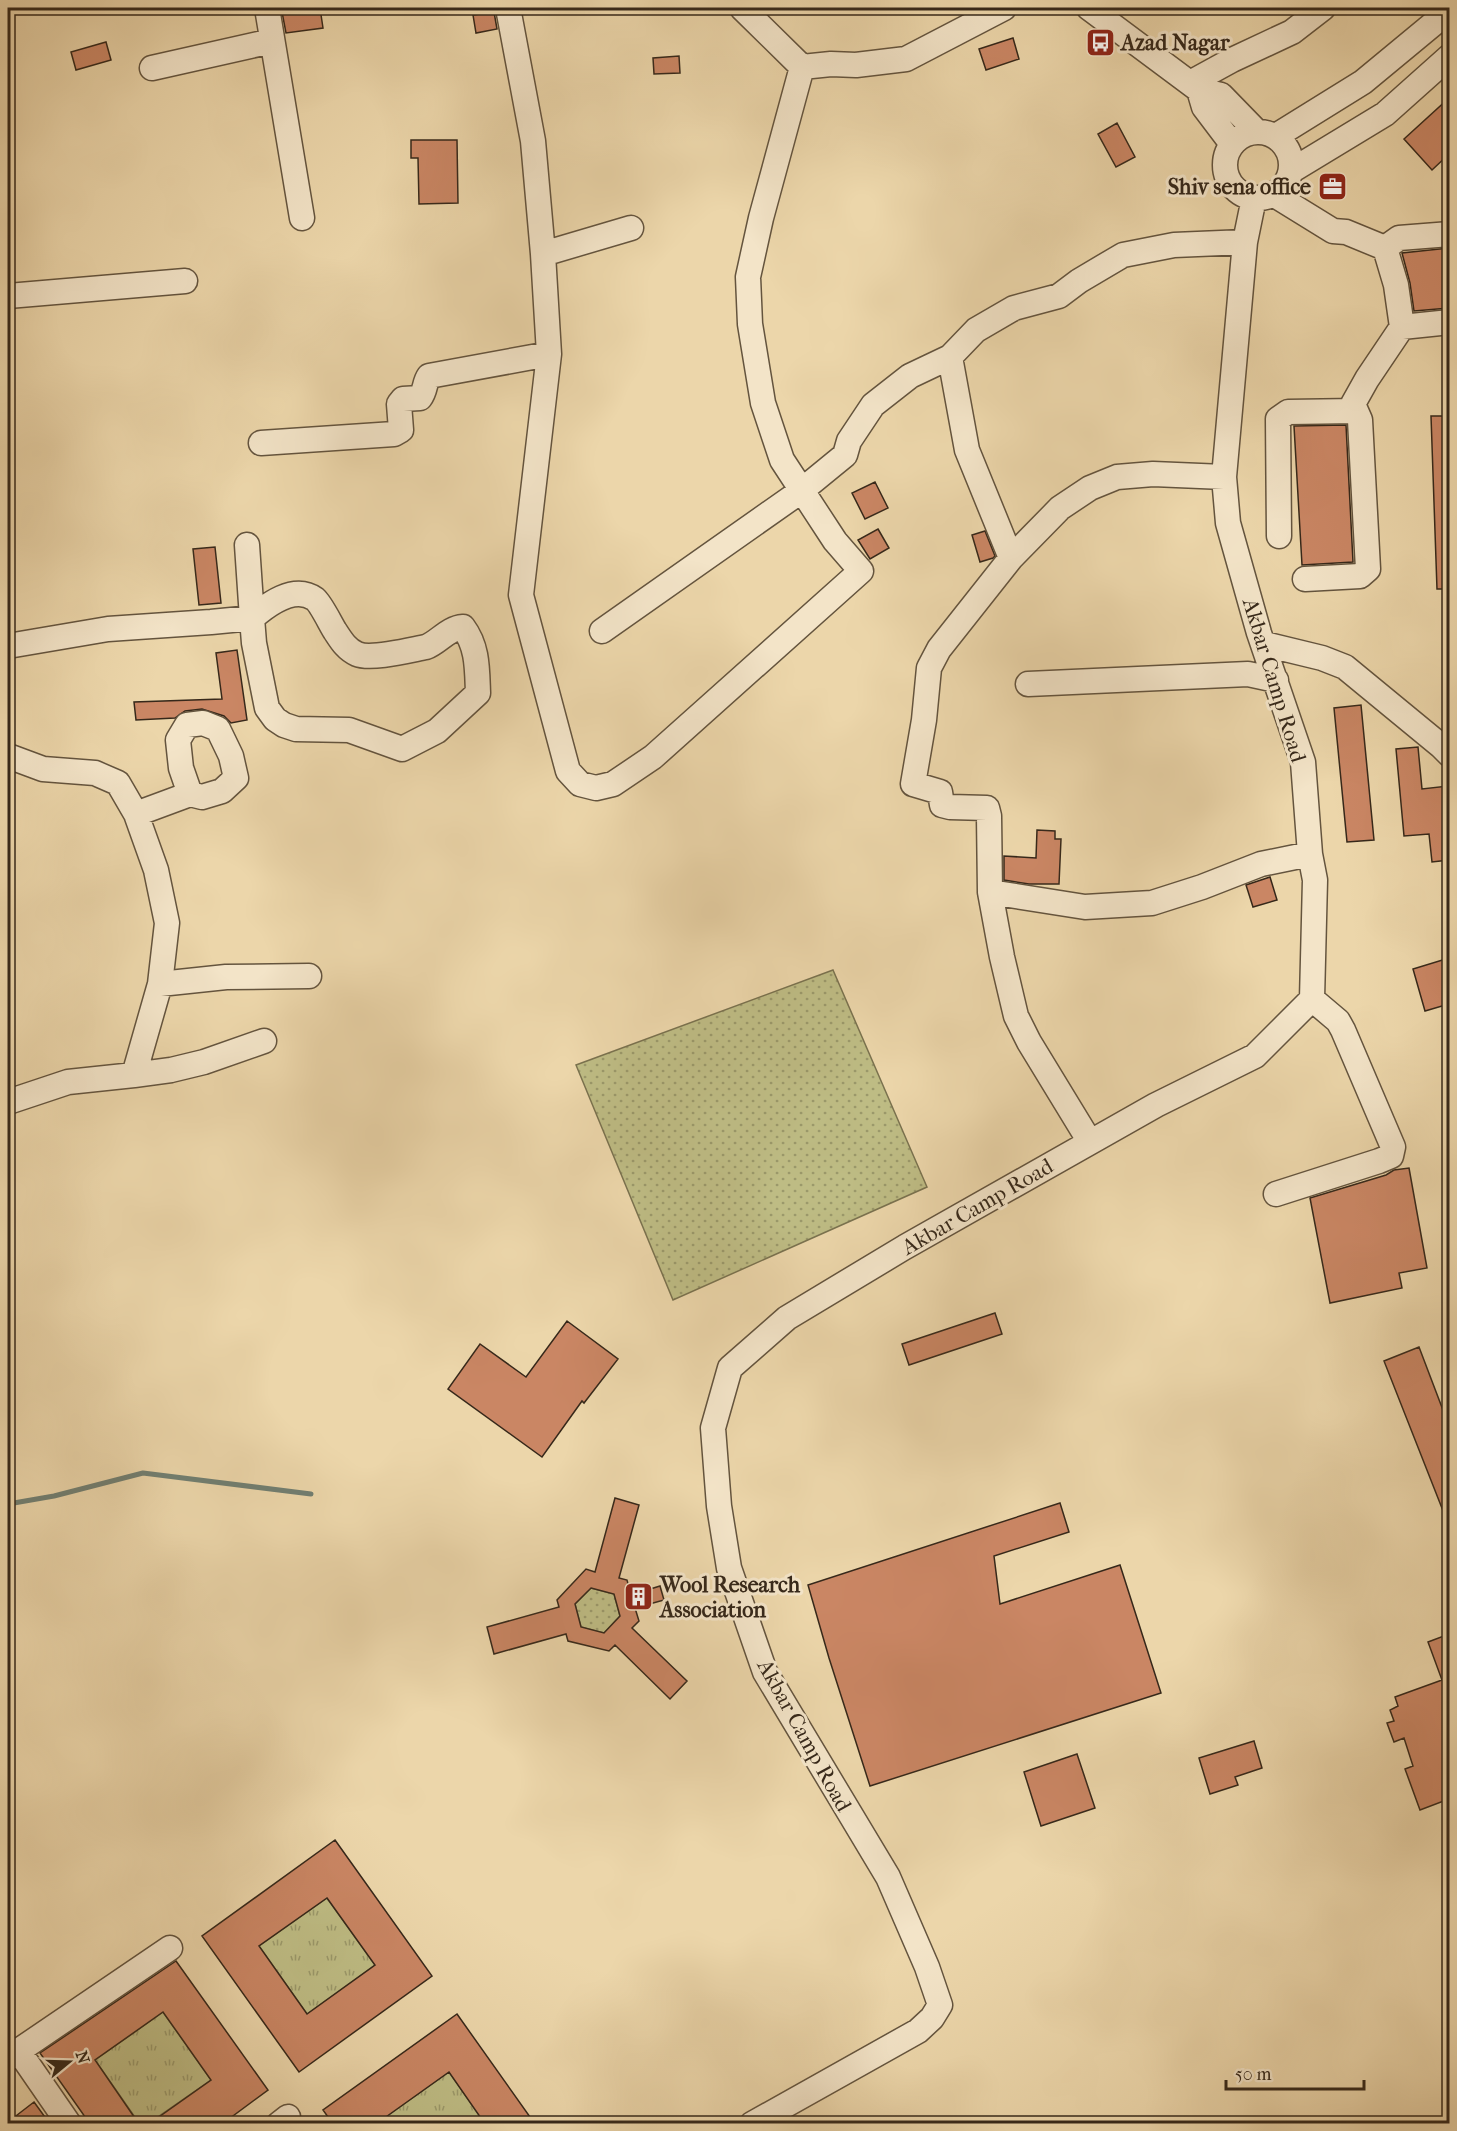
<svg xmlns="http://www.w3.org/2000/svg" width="1457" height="2131" viewBox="0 0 1457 2131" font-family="'IM FELL French Canon',serif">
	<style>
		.grass { fill: url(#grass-dots); stroke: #7a724f; stroke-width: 1.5 }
		.park { fill: url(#park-tufts); stroke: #7a724f; stroke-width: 1.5 }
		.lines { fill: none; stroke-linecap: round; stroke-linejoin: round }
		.stream { stroke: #717f72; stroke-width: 5 }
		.building { fill: #ca8664; stroke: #36281a; stroke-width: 1.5; fill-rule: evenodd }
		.minor-casing { stroke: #64543e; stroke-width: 27 }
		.minor { stroke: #f3e4c8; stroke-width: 24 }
		.labels { text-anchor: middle; stroke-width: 6; stroke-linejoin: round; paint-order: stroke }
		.poi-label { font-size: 22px; font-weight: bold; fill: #36281a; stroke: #f3e4c8; text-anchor: start }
		.street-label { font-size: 22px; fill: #36281a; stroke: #f3e4c8 }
	</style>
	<defs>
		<pattern id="grass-dots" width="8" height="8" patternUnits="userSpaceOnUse" patternTransform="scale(1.5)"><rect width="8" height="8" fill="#bebc84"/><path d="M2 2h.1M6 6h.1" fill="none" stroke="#9b996b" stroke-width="1.8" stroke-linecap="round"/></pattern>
		<pattern id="park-tufts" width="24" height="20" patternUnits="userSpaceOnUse" patternTransform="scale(1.5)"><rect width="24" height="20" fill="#bebc84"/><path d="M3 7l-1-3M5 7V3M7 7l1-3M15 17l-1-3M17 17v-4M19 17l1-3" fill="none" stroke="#9b996b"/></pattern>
	</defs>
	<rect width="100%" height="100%" fill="#ecd6aa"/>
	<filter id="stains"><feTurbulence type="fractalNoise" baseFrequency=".00333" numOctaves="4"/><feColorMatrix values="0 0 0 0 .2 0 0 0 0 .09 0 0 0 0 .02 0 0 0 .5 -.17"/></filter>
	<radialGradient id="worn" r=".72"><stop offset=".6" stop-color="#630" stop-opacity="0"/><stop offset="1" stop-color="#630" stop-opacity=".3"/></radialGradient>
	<!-- grass -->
	<path class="grass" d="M833,970L927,1187L673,1300L576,1065Z
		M591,1588L614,1594L620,1616L604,1633L581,1627L575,1604Z"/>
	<!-- park -->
	<path class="park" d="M327,1898L375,1965L307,2014L259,1946Z
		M163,2012L211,2080L149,2123H139L95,2060Z
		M449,2072L485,2123L383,2124L381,2120Z"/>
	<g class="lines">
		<!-- stream -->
		<path class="stream" d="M8,1504L54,1496L143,1473L311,1494"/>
	</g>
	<!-- building -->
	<path class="building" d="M320,8L323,28L286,33L282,12Z
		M494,12L497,29L476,33L473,15Z
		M1013,38L1019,59L986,70L979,49Z
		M106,42L111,60L76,70L71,52Z
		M679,56L680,73L654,74L653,58Z
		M1449,98V154L1432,170L1404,139Z
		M1117,123L1135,157L1116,167L1098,134Z
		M411,140H457L458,203L419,204L418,158H411Z
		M1449,248V308L1414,311L1410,283L1402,253Z
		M1431,416H1449V589H1437Z
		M1346,425L1353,562L1302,565L1294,426Z
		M875,482L888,508L865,519L852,493Z
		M878,529L889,548L870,559L858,540Z
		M985,531L995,556L993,558L980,562L972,535Z
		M215,547L221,603L199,605L193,549Z
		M237,650L247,720L231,723L224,716L202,709L185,711L175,718L136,720L134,702L222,699L216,653Z
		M1361,705L1374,840L1347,842L1334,708Z
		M1418,747L1422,789L1448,786L1449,860L1432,862L1429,834L1404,836L1396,749Z
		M1037,830L1055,831V839H1061L1059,884H1029L1004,880V856L1036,858Z
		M1270,877L1277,900L1253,907L1246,885Z
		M1449,958V1004L1425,1011L1413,969Z
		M1409,1168L1427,1268L1399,1273L1402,1288L1330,1303L1310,1198L1386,1175L1394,1170Z
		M995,1313L1002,1334L909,1365L902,1344Z
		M567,1321L618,1359L584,1403L582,1401L542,1457L448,1389L480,1344L526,1377Z
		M1419,1347L1449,1426V1526L1384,1361Z
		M615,1498L639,1505L619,1578L627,1580L631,1595L660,1586L664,1600L635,1608L639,1621L632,1628L687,1681L670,1699L615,1645L609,1651L568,1641L566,1634L494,1654L487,1627L559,1607L557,1600L586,1569L595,1572ZM591,1588L614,1594L620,1616L604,1633L581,1627L575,1604Z
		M1060,1503L1069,1532L994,1556L1000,1604L1120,1565L1161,1693L870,1786L829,1658L808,1585Z
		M1449,1634V1799L1420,1810L1405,1769L1413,1766L1404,1738L1394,1742L1387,1723L1394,1721L1390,1710L1398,1706L1395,1697L1442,1680L1428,1642Z
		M1254,1741L1262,1768L1235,1777L1238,1785L1210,1794L1199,1758Z
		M1077,1754L1095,1808L1041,1826L1024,1772Z
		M335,1840L432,1976L299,2072L202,1936ZM327,1898L375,1965L307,2014L259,1946Z
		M176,1961L268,2090L222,2124H149L211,2080L163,2012L95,2060L139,2124H90L40,2053Z
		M457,2014L535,2124H485L449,2072L376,2124H333L323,2110Z
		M34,2102L50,2124H8V2122Z"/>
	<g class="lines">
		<defs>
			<path id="minor" d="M267,8L302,218
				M508,8L533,141L543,254L549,354L521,595L568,771L580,784L596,788L613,784L653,757L861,571L835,541L782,460L763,403L750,324L748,277L761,218L802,67L831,64L856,65L906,59L1004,8
				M742,8L802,67
				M1089,8L1199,90L1221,95L1257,132
				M152,68L272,41
				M1190,83L1232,60L1292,32L1323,8
				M1199,90L1204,107L1232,144
				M1225 165a33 33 0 1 1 66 0a33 33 0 1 1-66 0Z
				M1276,136L1363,82L1450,10
				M1291,171L1385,114L1450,56
				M1273,194L1333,231L1346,232L1385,248L1396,285L1402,327L1367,379L1353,404L1360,420L1368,569L1360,576L1305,579
				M1385,248L1399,238L1450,234
				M543,254L631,228
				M8,296L185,281
				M1402,327L1450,322
				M950,357L967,450L1011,558
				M261,443L394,434L401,430L399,404L403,399L420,398C426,390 424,383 429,376L549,354
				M1279,536L1278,419L1288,412L1356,411
				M247,545L252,618
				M602,631L801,491L845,455L849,441L873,405L910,376L950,357L976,330L1014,308L1059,296L1079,281L1123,255L1174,245L1245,242
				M1264,644L1322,658L1345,667L1441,746L1450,755
				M8,646L108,629L211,622L252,618L254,643L267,708L275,719L284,725L296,729L349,730L402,749L437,731L478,693C477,669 478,647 463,627C448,628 439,642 426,647C410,650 371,660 357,654C346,649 341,640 335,631C330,623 321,604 315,599C294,584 267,605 252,618
				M1028,684L1248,674L1276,680
				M8,756L43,769L95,773L118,783L136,814L156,870L167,923L160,984L134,1075L68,1082L8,1102
				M136,814L190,794L202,797L222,791L236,778L231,756L218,729L203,723L187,725L178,740L181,768L190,794
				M990,892L989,816L987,808L950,807L942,805L940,792L913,784L924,720L929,668L939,649L1011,558L1060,508L1090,488L1117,477L1153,474L1224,477
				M160,984L226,977L309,976
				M134,1075L171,1070L204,1062L264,1041
				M1090,1142L1029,1042L1016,1016L1002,957L990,892L1085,907L1152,903L1202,887L1261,864L1310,854
				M1276,1194L1379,1161L1391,1156L1393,1147L1343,1030L1338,1021L1312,999
				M18,2050L69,2124
				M8,2058L170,1948
				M279,2124L288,2117
				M752,2124L918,2031L932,2018L940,2005L927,1967L888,1877L765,1672L729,1568L719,1506L713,1428L730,1368L787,1318L905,1247L1156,1105L1255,1056L1312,999L1315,880L1310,854L1303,762L1259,633L1228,523L1224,477L1245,242L1254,198"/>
		</defs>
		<!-- minor casing -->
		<use href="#minor" class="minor-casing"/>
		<!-- minor -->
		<use href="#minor" class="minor"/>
	</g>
	<!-- icons -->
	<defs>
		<symbol id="bus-square" viewBox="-11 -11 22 22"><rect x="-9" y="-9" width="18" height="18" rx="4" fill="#8f2418" stroke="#f3e4c8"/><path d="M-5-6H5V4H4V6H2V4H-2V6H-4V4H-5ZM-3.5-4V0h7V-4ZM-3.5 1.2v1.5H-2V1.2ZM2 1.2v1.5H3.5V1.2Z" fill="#fff"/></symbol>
		<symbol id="office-square" viewBox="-11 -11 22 22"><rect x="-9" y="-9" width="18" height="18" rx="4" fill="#8f2418" stroke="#f3e4c8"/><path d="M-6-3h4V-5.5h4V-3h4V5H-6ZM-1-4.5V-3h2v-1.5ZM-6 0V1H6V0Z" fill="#fff"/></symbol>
		<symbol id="building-square" viewBox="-11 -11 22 22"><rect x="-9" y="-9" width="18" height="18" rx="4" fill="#8f2418" stroke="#f3e4c8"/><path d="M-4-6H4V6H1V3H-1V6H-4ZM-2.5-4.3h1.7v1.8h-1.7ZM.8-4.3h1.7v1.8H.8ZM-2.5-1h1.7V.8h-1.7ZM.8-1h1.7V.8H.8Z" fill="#fff"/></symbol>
	</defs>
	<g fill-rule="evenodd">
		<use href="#bus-square" x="1084" y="26" width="33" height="33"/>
		<use href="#office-square" x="1316" y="170" width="33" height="33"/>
		<use href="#building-square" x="622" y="1580" width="33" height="33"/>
	</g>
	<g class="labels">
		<!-- poi labels -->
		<g class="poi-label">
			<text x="1121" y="50">Azad Nagar</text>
			<text x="1311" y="194" text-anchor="end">Shiv sena office</text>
			<text x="660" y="1592">Wool Research<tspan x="660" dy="25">Association</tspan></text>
		</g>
		<!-- street labels -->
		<g class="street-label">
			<text transform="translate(1275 680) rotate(73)" y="8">Akbar Camp Road</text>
			<text transform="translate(977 1206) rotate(-30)" y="8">Akbar Camp Road</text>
			<text transform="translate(805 1735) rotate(61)" y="8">Akbar Camp Road</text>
		</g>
	</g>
	<!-- margin -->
	<rect width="1457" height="2131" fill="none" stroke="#ecd6aa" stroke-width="30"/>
	<rect x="9" y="9" width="1439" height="2113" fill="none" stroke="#36281a" stroke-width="3"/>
	<rect x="15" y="15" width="1427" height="2101" fill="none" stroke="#36281a" stroke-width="1.5"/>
	<!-- north arrow -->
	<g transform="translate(69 2062) rotate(71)" stroke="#f3e4c8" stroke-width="4.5" paint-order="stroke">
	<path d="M0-4.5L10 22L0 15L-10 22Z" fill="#36281a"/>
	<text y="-9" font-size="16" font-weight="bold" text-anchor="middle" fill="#36281a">N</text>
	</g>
	<!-- scale -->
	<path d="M1226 2080v9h138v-9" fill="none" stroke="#36281a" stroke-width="3"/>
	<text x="1235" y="2080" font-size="18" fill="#36281a" stroke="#f3e4c8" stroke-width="4.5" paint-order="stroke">50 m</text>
	<rect width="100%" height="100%" filter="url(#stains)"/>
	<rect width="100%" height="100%" fill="url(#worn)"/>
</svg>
